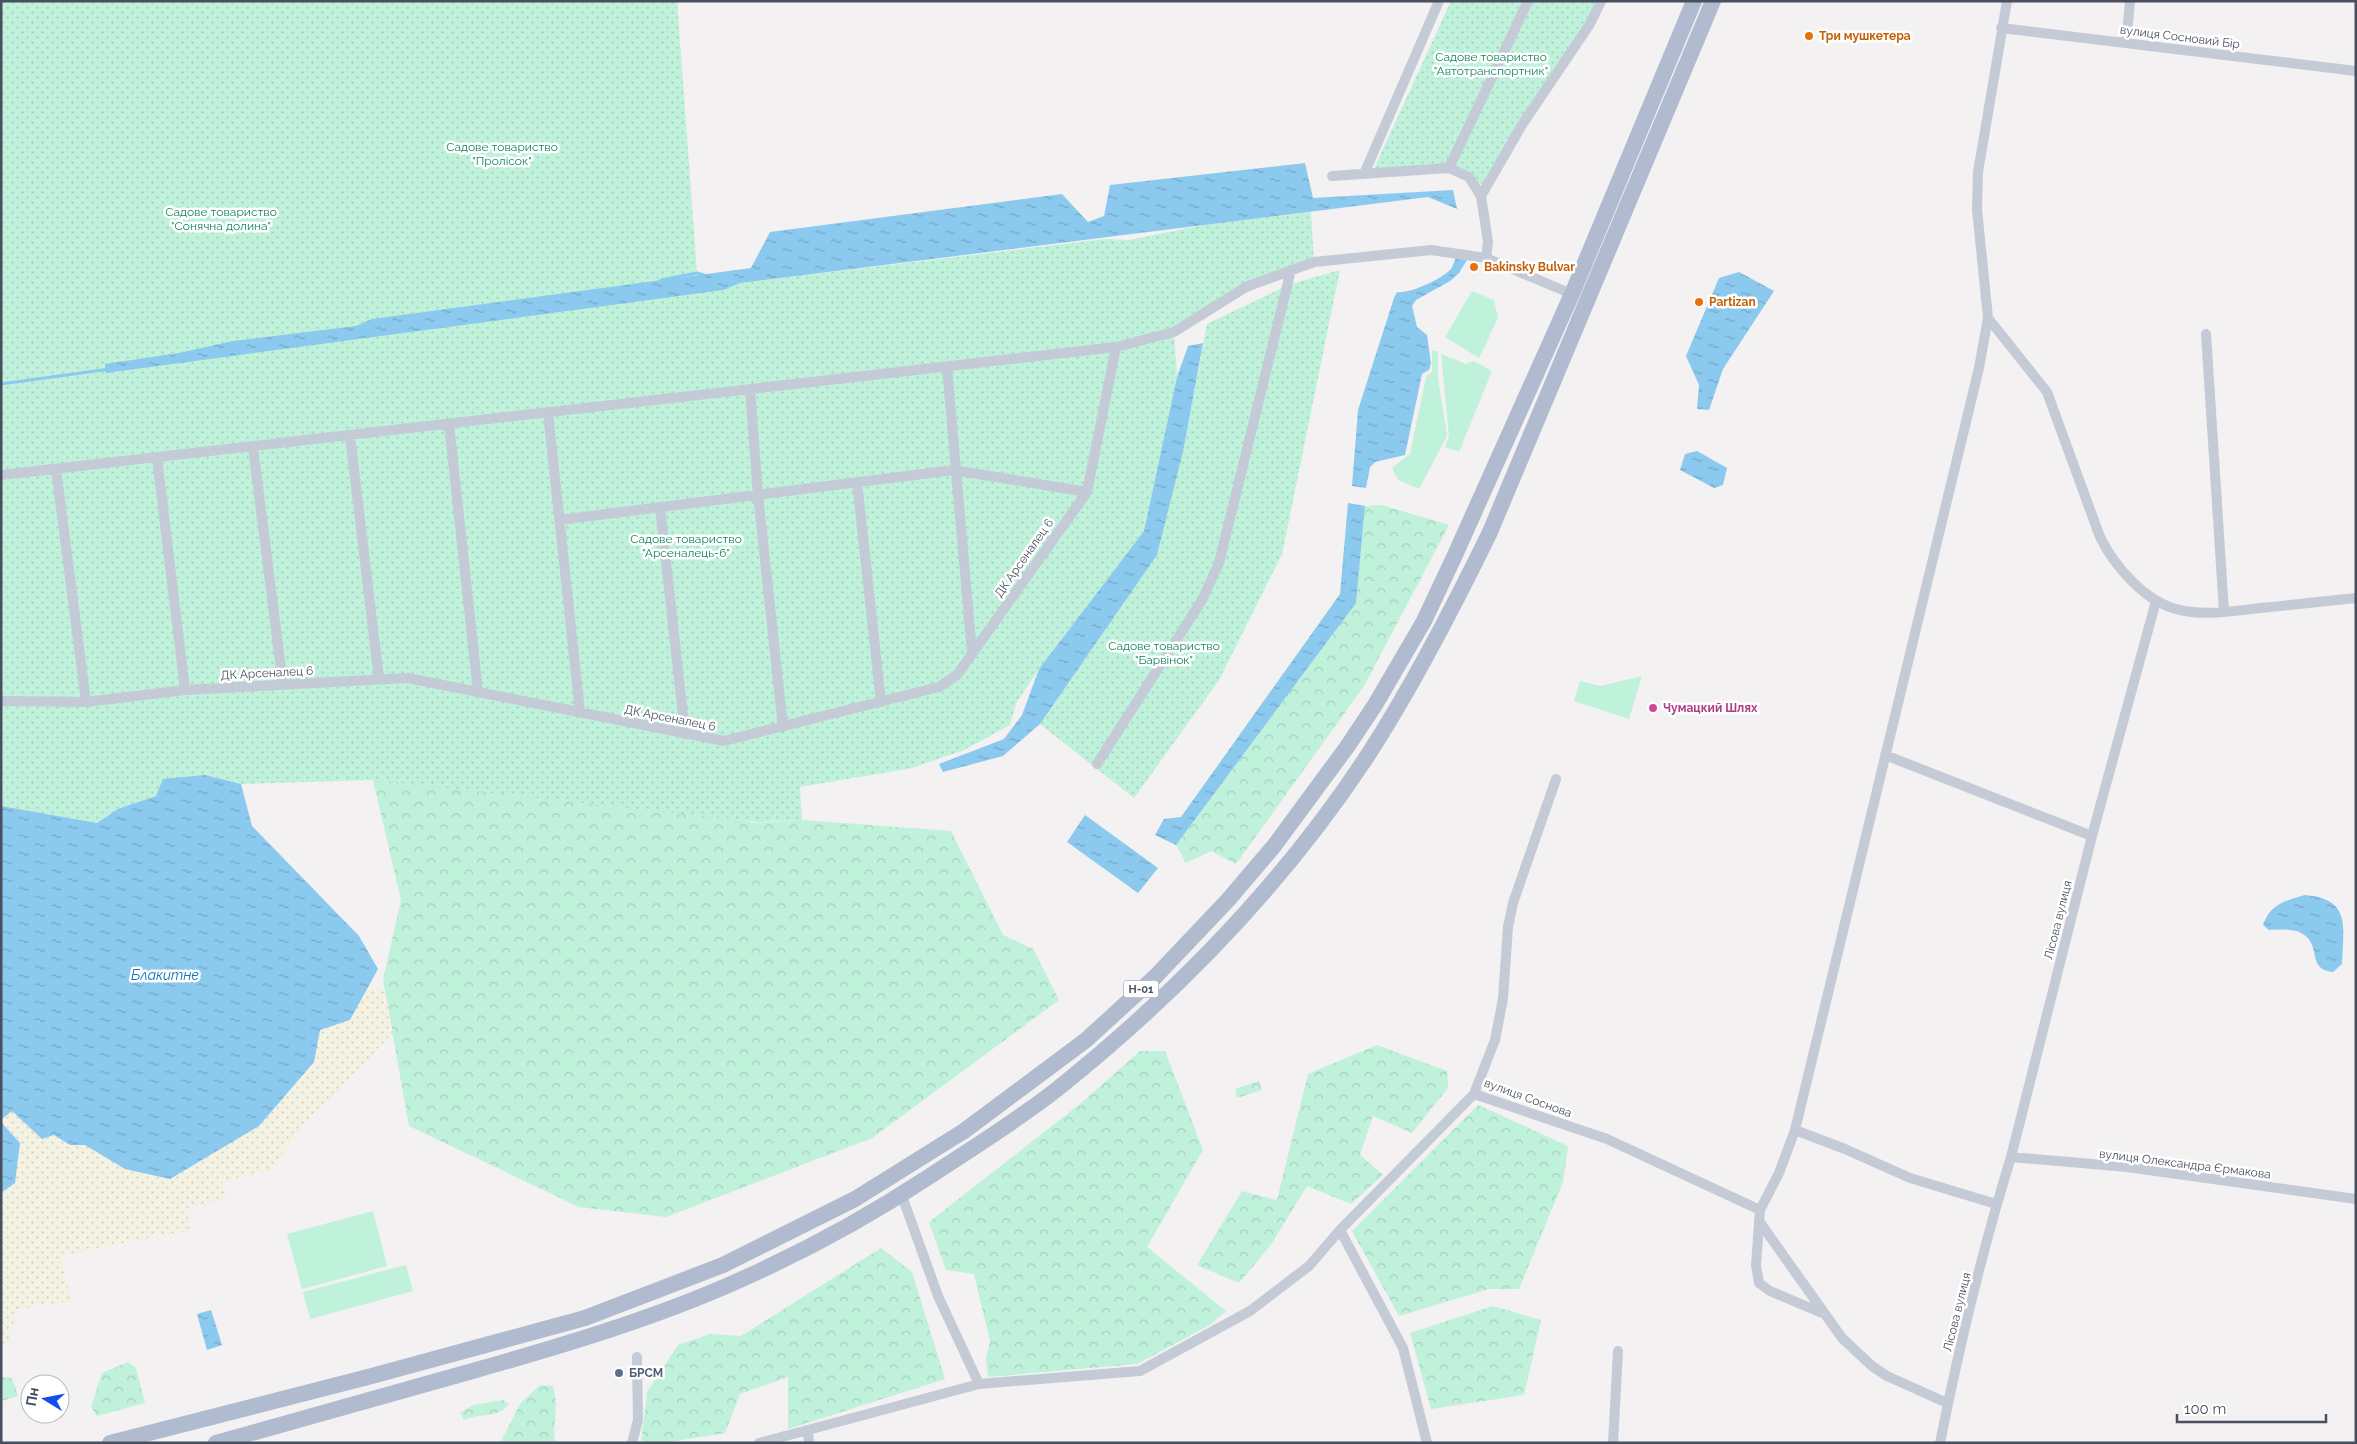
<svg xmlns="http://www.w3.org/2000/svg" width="2357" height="1444" viewBox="0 0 2357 1444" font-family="Raleway,sans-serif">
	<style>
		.grass { fill: #bff1db }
		.forest { fill: url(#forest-crowns) }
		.sand { fill: url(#sand-dots) }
		.garden { fill: url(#garden-dots) }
		.water { fill: url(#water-ripples) }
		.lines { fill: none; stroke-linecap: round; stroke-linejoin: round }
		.stream { stroke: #8bc9ef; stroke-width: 3 }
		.street { stroke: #c4cad6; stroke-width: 10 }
		.primary { stroke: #b0bbd0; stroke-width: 16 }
		.food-dot { fill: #e8710a; stroke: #fff; stroke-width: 2 }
		.hotel-dot { fill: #d1479c; stroke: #fff; stroke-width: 2 }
		.service-dot { fill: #5c6f8a; stroke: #fff; stroke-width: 2 }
		.labels { text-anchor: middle; stroke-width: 5; stroke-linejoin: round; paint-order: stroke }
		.shield { fill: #fff; stroke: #7f848f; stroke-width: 1 }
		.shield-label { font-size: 11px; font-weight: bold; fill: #48505f }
		.food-label { font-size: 12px; font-weight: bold; fill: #c56008; stroke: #fff; text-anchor: start }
		.street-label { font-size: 12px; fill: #48505f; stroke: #fff }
		.park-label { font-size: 12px; fill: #148560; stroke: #fff }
		.hotel-label { font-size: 12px; font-weight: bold; fill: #b23c85; stroke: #fff; text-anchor: start }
		.service-label { font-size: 12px; font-weight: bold; fill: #4e5e75; stroke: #fff; text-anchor: start }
		.water-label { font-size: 14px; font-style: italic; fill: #0872b3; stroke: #fff }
	</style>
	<defs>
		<pattern id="forest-crowns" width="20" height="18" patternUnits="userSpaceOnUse" patternTransform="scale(1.25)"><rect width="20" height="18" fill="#bff1db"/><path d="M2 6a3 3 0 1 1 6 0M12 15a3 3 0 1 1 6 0" fill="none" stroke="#a6d0be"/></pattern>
		<pattern id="sand-dots" width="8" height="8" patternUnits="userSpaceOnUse" patternTransform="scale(1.25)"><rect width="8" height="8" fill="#f4f2e2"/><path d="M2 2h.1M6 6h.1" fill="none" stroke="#d3d1c4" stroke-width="1.8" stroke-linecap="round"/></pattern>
		<pattern id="garden-dots" width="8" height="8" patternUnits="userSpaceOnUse" patternTransform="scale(1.25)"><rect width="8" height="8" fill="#bff1db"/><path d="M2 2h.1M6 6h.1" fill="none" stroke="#a6d0be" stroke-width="1.8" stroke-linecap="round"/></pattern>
		<pattern id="water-ripples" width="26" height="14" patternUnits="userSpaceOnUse" patternTransform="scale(1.25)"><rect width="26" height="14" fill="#8bc9ef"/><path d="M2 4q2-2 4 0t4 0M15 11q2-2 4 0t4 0" fill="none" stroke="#74a6c5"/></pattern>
	</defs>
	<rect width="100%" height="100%" fill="#f3f1f1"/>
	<!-- grass -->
	<path class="grass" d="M1472,291L1494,300L1498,318L1479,358L1445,337Z
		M1432,351H1438V378L1447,436L1419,489L1398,480L1392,468L1410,454L1425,382L1426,376L1432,372Z
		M1441,354L1466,364L1474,361L1492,371L1459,452L1445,447L1449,436Z
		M1642,676L1629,719L1574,701L1580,681L1600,686Z
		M373,1211L387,1266L302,1289L287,1234Z
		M406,1265L413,1291L310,1319L303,1292Z"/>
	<!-- forest -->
	<path class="forest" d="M1382,505L1449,525L1364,686L1236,864L1211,851L1186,863L1176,845L1356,603L1365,506Z
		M548,745L752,823L802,820L951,831L1003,935L1033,949L1059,1000L872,1138L666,1217L579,1207L409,1126L383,980L401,900L373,780Z
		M1377,1045L1447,1071L1448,1088L1412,1133L1373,1116L1360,1155L1383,1175L1351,1204L1307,1186L1270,1246L1239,1283L1197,1265L1242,1191L1277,1200L1308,1074Z
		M1140,1051H1165L1203,1150L1147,1247L1226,1311L1210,1325L1137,1364L988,1377L986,1359L990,1341L974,1274L946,1270L929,1222L1080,1104Z
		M1259,1081L1262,1090L1237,1098L1235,1089Z
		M1478,1105L1568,1146L1563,1182L1519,1289H1489L1399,1316L1352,1231Z
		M881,1248L912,1272L945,1379L788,1429V1377L740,1394L725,1433L663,1443H641L647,1392L678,1345L710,1334L741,1336Z
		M1493,1306L1541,1320L1524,1395L1431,1409L1410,1333Z
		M128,1362L136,1368L145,1403L97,1416L91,1407L102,1373Z
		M1,1377L12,1378L18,1396L1,1401Z
		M540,1385L553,1386L556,1402L554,1436L556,1443H500L520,1404Z
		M503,1400L509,1404C498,1419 482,1412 464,1420L460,1413L473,1405Z"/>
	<!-- sand -->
	<path class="sand" d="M384,987L393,1033L284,1149L275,1168L222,1182L227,1198L187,1209L191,1230L60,1256L71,1301L18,1309L7,1346L1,1345V1193L15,1183L20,1143L1,1120L12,1110L42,1139L54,1135L70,1145H85L170,1179L259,1126L314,1063L320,1030L350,1020L366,990Z"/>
	<!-- garden -->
	<path class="garden" d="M1,1H677L697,273L740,283L1105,239L1129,240L1209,224L1311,212L1314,262L1246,287L1174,332L1177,377L1144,531L1039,669L1016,703L1010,725L964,750L912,768L800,787L802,820L758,822L373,780L241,784L205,775L109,815L97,823L3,807Z
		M1451,1H1601L1486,187L1449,168L1372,173Z
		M1340,270L1282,554L1219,680L1134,798L1040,724L1157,555L1183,452L1207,324L1288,285Z"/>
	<!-- water -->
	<path class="water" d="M1305,163L1313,198L1453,190L1457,209L1428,197L740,283L723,290L106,373L105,364L179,353L233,341L356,326L372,319L751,268L770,232L1062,194L1088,222L1104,216L1110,185Z
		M1456,258L1467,260L1459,273L1450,281L1416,300L1412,306L1417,327L1427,335L1431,363L1429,370L1422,374L1405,455L1375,462L1370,467L1366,488L1352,486L1358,410L1394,298L1397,292C1410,294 1442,279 1451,269C1453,266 1454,261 1456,258Z
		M1739,272L1774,291L1723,369L1709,410L1697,409L1699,385L1686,356L1719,278Z
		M1203,343L1183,452L1157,555L1040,724L1003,756L943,772L939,764L1004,739L1022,715L1039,669L1144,531L1177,377L1188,346Z
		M1697,451L1727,468L1723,485L1714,488L1680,470L1685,454Z
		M1348,503L1365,506L1356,603L1176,845L1155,835L1164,819L1181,817L1340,594Z
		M205,775L241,784L252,826L359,936L378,969L350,1020L320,1030L314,1062L259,1126L170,1179L125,1169L85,1145H70L54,1135L42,1139L12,1111L1,1120V806L97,823L118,809L156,796L163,779Z
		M1085,815L1158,868L1138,893L1067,842Z
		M2305,895C2352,899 2343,927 2342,964L2333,972C2305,969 2323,944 2301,933C2293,928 2278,930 2269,930L2263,925C2271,903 2285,901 2305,895Z
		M1,1122L20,1143L15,1183L1,1193Z
		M211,1310L222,1345L207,1350L197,1314Z"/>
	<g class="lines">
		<!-- stream -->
		<path class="stream" d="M661,280L697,273L704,275
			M1,384L110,369"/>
		<!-- street -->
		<path class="street" d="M2001,28L2356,71
			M2126,43L2130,1
			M1449,168L1528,1
			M1364,174L1439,1
			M1332,176L1449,168L1469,177L1481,196L1488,242L1486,258
			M1481,196L1522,125L1590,24L1601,1
			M1988,318L2047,392L2100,537C2115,567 2146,603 2180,610C2207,616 2234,611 2260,608C2292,605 2324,601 2356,598
			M2206,334L2224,612
			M947,367L972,653
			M750,390L758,495L783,727
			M548,413L580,712
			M449,424L478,692
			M350,436L379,679
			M253,447L283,685
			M157,458L185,690
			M56,469L86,702
			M1,475L1116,347L1174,332L1246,287L1314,262L1431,250L1486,258L1572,294
			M857,482L881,702
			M660,507L685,734
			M559,520L954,470L1087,492
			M1,701L86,702L185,690L408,678L724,741L939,687L957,675L1087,492L1116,347
			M1885,755L2092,836
			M1097,764L1202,600L1219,563L1291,270
			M1556,779L1513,903L1508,927L1503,999L1495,1040L1474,1094L1607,1139L1760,1210
			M1795,1130L1845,1149L1910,1178L1996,1204
			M2011,1157L2127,1167L2356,1199
			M902,1196L938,1296L979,1384
			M1759,1221L1842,1338L1872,1366L1887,1376L1947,1403
			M1340,1230L1403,1348L1427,1443
			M1822,1313L1770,1291L1759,1283L1756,1265L1760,1210L1779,1173L1795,1130L1979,368L1988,318L1977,209L1978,172L2007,1
			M632,1443L638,1420L637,1357
			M759,1443L808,1430
			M809,1443L808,1430L979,1384L1140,1371L1250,1311L1309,1266L1340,1230L1474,1094
			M1613,1443L1618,1351
			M1940,1443C1959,1347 1982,1251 2011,1157L2092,836L2156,601"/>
		<!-- primary -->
		<path class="primary" d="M110,1443L368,1377L585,1318L723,1265L855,1199L964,1131L1086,1040L1155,977L1228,900L1274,846L1347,747L1375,705L1424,621L1455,555L1572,294L1694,1
			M216,1443C300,1419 385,1396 469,1372C561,1346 653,1319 740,1280C805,1251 869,1216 927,1178C971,1149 1015,1122 1056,1090C1175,995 1284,883 1368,755C1414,684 1453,608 1490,532L1713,1"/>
	</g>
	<!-- markers -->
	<g class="food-dot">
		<circle cx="1809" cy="36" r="5"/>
		<circle cx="1474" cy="267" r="5"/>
		<circle cx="1699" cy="302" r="5"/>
	</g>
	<circle class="hotel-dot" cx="1653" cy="708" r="5"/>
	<circle class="service-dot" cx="619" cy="1373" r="5"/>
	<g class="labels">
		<!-- shield labels -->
		<rect class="shield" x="1123.5" y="980.5" width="35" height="17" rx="4"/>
		<g class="shield-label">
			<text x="1141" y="993">Н-01</text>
		</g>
		<!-- food labels -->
		<g class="food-label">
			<text x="1819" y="40">Три мушкетера</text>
			<text x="1484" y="271">Bakinsky Bulvar</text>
			<text x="1709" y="306">Partizan</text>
		</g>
		<!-- street labels -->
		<g class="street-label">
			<text transform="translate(2180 37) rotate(7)" y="4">вулиця Сосновий Бір</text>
			<text transform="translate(1024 558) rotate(-55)" y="4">ДК Арсеналец 6</text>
			<text transform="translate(267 673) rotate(-3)" y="4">ДК Арсеналец 6</text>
			<text transform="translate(670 718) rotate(11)" y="4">ДК Арсеналец 6</text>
			<text transform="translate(2058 920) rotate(-76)" y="4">Лісова вулиця</text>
			<text transform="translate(1528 1098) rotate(20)" y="4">вулиця Соснова</text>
			<text transform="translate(2185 1164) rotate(7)" y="4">вулиця Олександра Єрмакова</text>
			<text transform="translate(1957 1312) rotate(-76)" y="4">Лісова вулиця</text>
		</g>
		<!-- park labels -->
		<g class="park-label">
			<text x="1491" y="61">Садове товариство<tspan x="1491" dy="14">"Автотранспортник"</tspan></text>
			<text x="502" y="151">Садове товариство<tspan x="502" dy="14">"Пролісок"</tspan></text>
			<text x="221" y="216">Садове товариство<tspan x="221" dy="14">"Сонячна долина"</tspan></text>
			<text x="686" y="543">Садове товариство<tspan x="686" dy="14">"Арсеналець-6"</tspan></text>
			<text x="1164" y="650">Садове товариство<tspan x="1164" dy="14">"Барвінок"</tspan></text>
		</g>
		<!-- hotel labels -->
		<g class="hotel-label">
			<text x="1663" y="712">Чумацкий Шлях</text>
		</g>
		<!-- service labels -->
		<g class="service-label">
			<text x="629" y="1377">БРСМ</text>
		</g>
		<!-- water labels -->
		<g class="water-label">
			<text x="165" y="980">Блакитне</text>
		</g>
	</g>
	<!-- border -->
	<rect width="2357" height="1444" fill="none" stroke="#48505f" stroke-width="5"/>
	<!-- north arrow -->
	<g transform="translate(45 1399) rotate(280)"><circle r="24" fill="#ffffff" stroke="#b6b9bf"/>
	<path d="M0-4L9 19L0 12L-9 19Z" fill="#134deb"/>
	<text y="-8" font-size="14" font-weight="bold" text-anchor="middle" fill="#48505f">Пн</text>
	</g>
	<!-- scale -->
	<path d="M2177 1414v8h149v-8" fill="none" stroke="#48505f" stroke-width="2.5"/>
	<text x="2184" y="1414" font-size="15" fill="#48505f" stroke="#ffffff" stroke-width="4" paint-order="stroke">100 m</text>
</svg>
